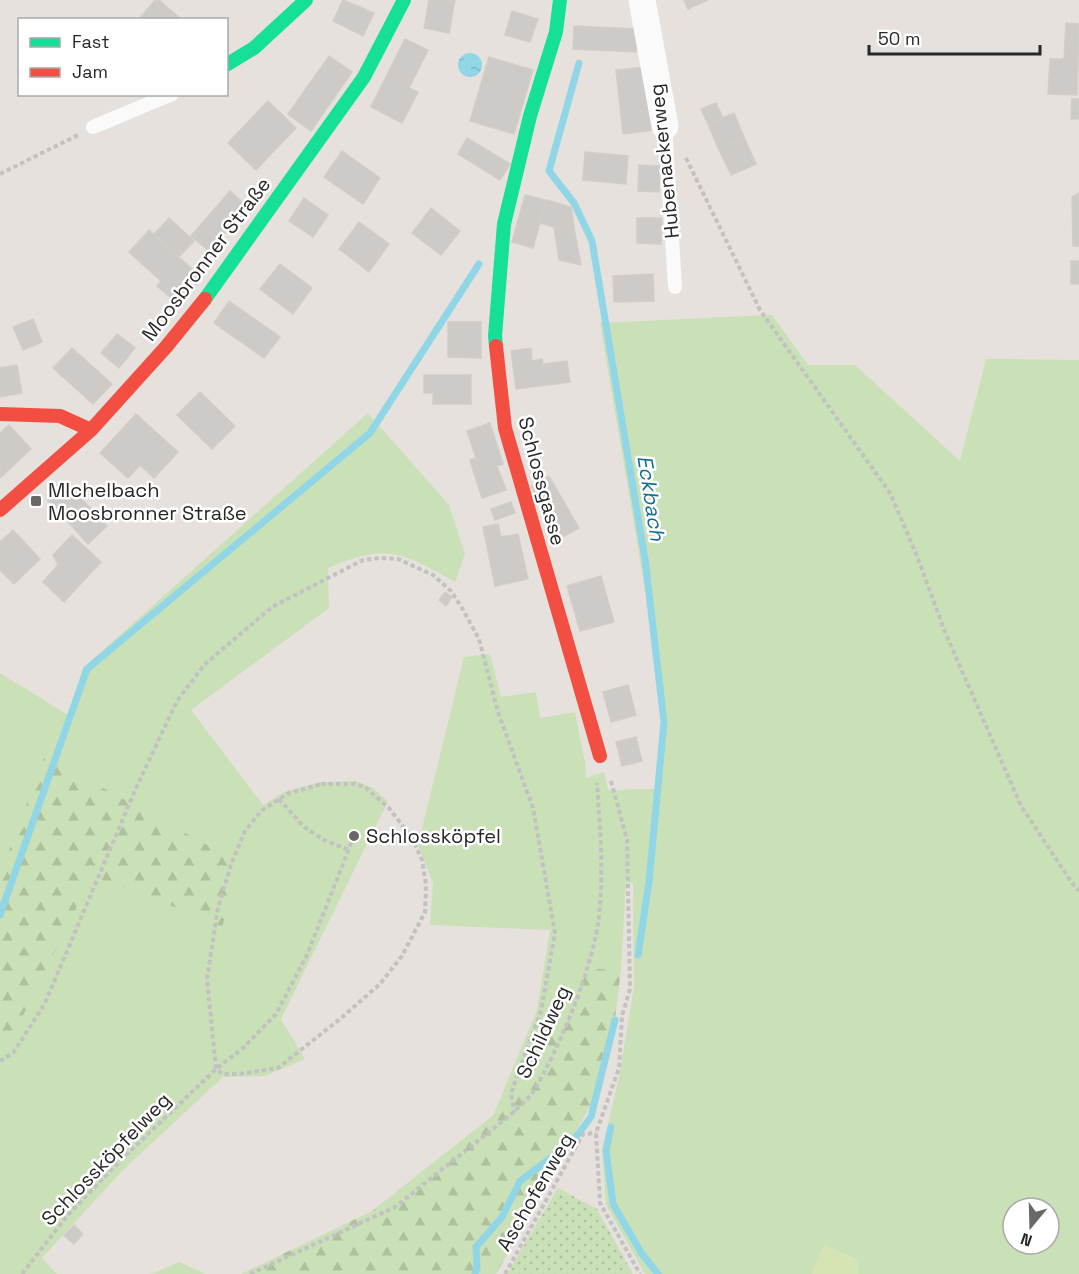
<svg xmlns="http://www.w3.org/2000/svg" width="1079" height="1274" viewBox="0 0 1079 1274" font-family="'Space Grotesk',sans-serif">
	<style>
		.grass { fill: #cae0b6; fill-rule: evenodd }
		.forest { fill: url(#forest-firs) }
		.garden { fill: url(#garden-dots) }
		.pitch { fill: #d6e4b3 }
		.water { fill: url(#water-ripples) }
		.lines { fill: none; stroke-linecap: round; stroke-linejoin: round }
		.stream { stroke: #91d6e7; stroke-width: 7 }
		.building { fill: #cdcac7; stroke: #d1cdc9; stroke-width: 1.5 }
		.path { stroke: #c2c2c2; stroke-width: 4; stroke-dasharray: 4.5 3; stroke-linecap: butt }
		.lane { stroke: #fbfafa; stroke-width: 14 }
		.street { stroke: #fbfafa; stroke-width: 27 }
		.fast { stroke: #16e098; stroke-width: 14 }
		.jam { stroke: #f24e42; stroke-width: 14 }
		.poi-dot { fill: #6a6867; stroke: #fff; stroke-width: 2 }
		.labels { text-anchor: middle; stroke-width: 5; stroke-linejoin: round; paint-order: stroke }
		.street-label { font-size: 20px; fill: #272727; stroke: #fff }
		.poi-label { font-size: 20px; fill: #272727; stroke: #fff; text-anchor: start }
		.water-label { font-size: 21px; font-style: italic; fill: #106f93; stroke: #fff }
	</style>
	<defs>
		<pattern id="forest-firs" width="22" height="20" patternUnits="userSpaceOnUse" patternTransform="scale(1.5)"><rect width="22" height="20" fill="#cae0b6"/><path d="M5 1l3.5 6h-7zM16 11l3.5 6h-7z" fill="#aec09c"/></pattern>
		<pattern id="garden-dots" width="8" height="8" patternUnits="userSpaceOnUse" patternTransform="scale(1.5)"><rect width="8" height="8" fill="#cae0b6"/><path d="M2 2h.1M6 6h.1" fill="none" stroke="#aec09c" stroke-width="1.8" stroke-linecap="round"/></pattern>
		<pattern id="water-ripples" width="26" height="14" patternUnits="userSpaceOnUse" patternTransform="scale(1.5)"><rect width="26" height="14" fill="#91d6e7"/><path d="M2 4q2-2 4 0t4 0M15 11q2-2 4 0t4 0" fill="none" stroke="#7db8c6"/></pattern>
	</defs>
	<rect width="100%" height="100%" fill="#e6e1dd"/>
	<!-- grass -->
	<path class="grass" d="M772,315L808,365H855L960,461L986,359L1079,360V1274H858L857,1260L824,1245L812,1274H645L606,1205L602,1150L619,1077L634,987L633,883H626L621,970L577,968L524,1092L493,1116L537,1010L550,930L430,925L433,883L418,845L464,657L490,654L501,697L536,692L540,718L575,712L585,763L586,778L604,772L608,790L655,789L661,722L653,637L600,323ZM1013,1208H1049V1244H1013Z
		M368,413L449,505L465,554L455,582C402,552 386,543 328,568L329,608L191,710L263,805L286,791L321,782L356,781L373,788L388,801L281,1019L305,1059L265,1076L223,1077L124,1169L42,1258L57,1274H0V1039L17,1028L92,875L212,921L221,928L238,862L230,859L0,874V673L68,715L83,668Z
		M179,1262L206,1274H151Z"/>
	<!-- forest -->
	<path class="forest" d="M45,756L238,862L222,928L212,921L92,876L17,1028L0,1039V874Z
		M577,968L621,970L612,1043L600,1088L496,1274H241L372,1211L525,1090Z"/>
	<!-- garden -->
	<path class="garden" d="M558,1188L597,1209L633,1274H507Z"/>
	<!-- pitch -->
	<path class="pitch" d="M824,1245L857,1261L858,1274H812Z"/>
	<!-- water -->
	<path class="water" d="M458 65a12 12 0 1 1 24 0a12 12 0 1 1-24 0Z"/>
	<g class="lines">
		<!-- stream -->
		<path class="stream" d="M579,63L549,171L574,203L592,241L645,559L664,722L649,882L638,955
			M0,915L87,669L370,433L479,264
			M611,1127L606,1150L613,1204L642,1254L658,1274
			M475,1274L477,1268L476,1247L502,1217L520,1181L572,1142L591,1117L615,1020"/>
	</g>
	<!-- building -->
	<path class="building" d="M155,0H159L182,20H138Z
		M343,0L374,13L363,36L333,21Z
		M429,0H455L449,33L424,28Z
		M684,0H708L688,9Z
		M512,11L538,19L530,42L505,35Z
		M1066,23L1079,24L1077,95L1048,94L1050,59H1064Z
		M574,26L637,29L636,52L573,49Z
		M405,39L428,50L409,88L418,92L402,123L371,107Z
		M329,56L352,72L311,131L288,114Z
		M489,57L533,70L514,134L470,121Z
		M647,67L654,130L623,134L616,70Z
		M1072,99H1079V119H1071Z
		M268,101L296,128L256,170L228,143Z
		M716,103L723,118L708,124L701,109Z
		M734,113L744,137L718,148L708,124Z
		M744,137L756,164L731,175L718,148Z
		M467,138L510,164L500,180L458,154Z
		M342,151L380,178L363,204L324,177Z
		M585,152L628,156L626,184L583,180Z
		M639,165L660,166L659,192L638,191Z
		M230,191L248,207L209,251L191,236Z
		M1079,193V246H1073L1072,197Z
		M525,195L546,200L533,248L512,242Z
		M304,198L328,215L313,237L289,221Z
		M546,200L571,207L575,233L540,223Z
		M431,208L460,231L441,255L412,233Z
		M169,218L194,241L179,257L154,234Z
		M637,218H662L661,244L637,243Z
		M359,222L389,244L369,272L339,249Z
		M554,227L575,233L581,265L559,260Z
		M149,230L202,278L178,304L157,286L161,281L129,252Z
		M1071,261H1079V284H1071Z
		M280,264L312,288L293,314L260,289Z
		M653,274L654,301L614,302L613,276Z
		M229,301L280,337L264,358L214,323Z
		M33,319L42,342L23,350L13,327Z
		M448,322H481V358L448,357Z
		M117,334L135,348L119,368L101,353Z
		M72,348L112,384L93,404L53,368Z
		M531,348L532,361L542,359L543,364L567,361L570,382L516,389L511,351Z
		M17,365L22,393L0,397V368Z
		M424,375H471V404H433V393H424Z
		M200,392L235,426L212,449L177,415Z
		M136,414L178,452L154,478L140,465L128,478L100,453Z
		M490,423L503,464L474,473L470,460L476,458L467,431Z
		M9,425L31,449L0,478V433Z
		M497,466L506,490L482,498L474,473Z
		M549,476L579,528L561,538L531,486Z
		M67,483L107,526L88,544L48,500Z
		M511,502L515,513L495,520L491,509Z
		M498,524L501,537L518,534L528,579L495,586L483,527Z
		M13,530L40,559L14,584L0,570V542Z
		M72,535L101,562L64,602L43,582L58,565L53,555Z
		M601,576L614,622L580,631L567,586Z
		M445,592L452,597L446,606L439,600Z
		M628,685L636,715L611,722L603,692Z
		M636,737L642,761L622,766L616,742Z
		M74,1225L83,1234L74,1244L64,1236Z"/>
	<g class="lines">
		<!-- path -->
		<path class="path" d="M686,158L760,310L890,493L917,556L945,632L1021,806L1072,883L1079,891
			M0,174L80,134
			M611,781L627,840L630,989L622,1016L619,1068L596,1133L600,1203L640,1274
			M321,784H355L365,787L389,808L412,838L422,860L426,885L425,912L402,956L380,984L340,1019L278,1068L239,1074H223L216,1069L207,979L218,908L232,862L245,831L261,811L287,794Z
			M279,799L304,827L324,840L349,850
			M0,1061L14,1052L45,1003L136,788L177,701L204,665L272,607L363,560L380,558L398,559L433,575L451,591L462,608L479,639L498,712L533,808L555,933L541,1011L511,1093L514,1112
			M22,1274L67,1216L120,1161L216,1069L243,1048L276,1014L307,955L354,836
			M250,1274L395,1207L514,1112C520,1105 528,1099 533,1092C560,1047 593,968 599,916C604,873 600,827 597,783
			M505,1274L583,1134L596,1133"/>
		<!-- lane -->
		<path class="lane" d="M665,126L675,287
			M93,127L172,94"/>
		<!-- street -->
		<path class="street" d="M642,0L665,126"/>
		<!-- fast -->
		<path class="fast" d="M226,65L254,48L306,0
			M205,299L364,77L404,0
			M496,346L495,336L504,224L530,116L556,32L560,0"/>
		<!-- jam -->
		<path class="jam" d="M496,346L505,428L600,756
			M0,414L60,416L91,430
			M0,510L91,430L166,347L205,299"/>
	</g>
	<!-- markers -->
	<g class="poi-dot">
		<rect x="30" y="495" width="12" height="12" rx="3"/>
		<circle cx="354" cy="836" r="6"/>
	</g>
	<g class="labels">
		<!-- street labels -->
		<g class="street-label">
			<text transform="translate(664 161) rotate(-96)" y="7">Hubenackerweg</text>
			<text transform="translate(206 259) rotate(-53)" y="7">Moosbronner Straße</text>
			<text transform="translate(542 481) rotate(75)" y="7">Schlossgasse</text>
			<text transform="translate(543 1032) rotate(-65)" y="7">Schildweg</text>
			<text transform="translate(106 1159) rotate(-46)" y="7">Schlossköpfelweg</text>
			<text transform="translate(535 1192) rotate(-60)" y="7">Aschofenweg</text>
		</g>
		<!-- poi labels -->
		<g class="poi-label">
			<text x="48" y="497">MIchelbach<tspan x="48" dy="23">Moosbronner Straße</tspan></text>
			<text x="366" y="843">Schlossköpfel</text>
		</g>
		<!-- water labels -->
		<g class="water-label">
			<text transform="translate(651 498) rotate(81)" y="7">Eckbach</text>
		</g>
	</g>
	<!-- legend -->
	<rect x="18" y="18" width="210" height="78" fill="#ffffff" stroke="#a9a9a9" stroke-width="1.5"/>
	<rect x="30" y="38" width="30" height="9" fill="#16e098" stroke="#a9a9a9" stroke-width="1.5"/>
	<text x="72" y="48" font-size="18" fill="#272727">Fast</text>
	<rect x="30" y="68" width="30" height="9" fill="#f24e42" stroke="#a9a9a9" stroke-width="1.5"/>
	<text x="72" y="78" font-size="18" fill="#272727">Jam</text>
	<!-- north arrow -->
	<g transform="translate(1031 1226) rotate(199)"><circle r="28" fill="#ffffff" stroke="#a9a9a9" stroke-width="1.5"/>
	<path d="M0-4.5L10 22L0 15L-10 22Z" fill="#6a6867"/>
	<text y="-9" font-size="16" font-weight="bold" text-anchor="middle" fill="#272727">N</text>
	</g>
	<!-- scale -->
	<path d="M869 45v9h171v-9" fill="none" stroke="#272727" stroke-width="3"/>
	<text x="878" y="45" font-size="18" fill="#272727" stroke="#ffffff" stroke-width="4.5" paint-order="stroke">50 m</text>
</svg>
